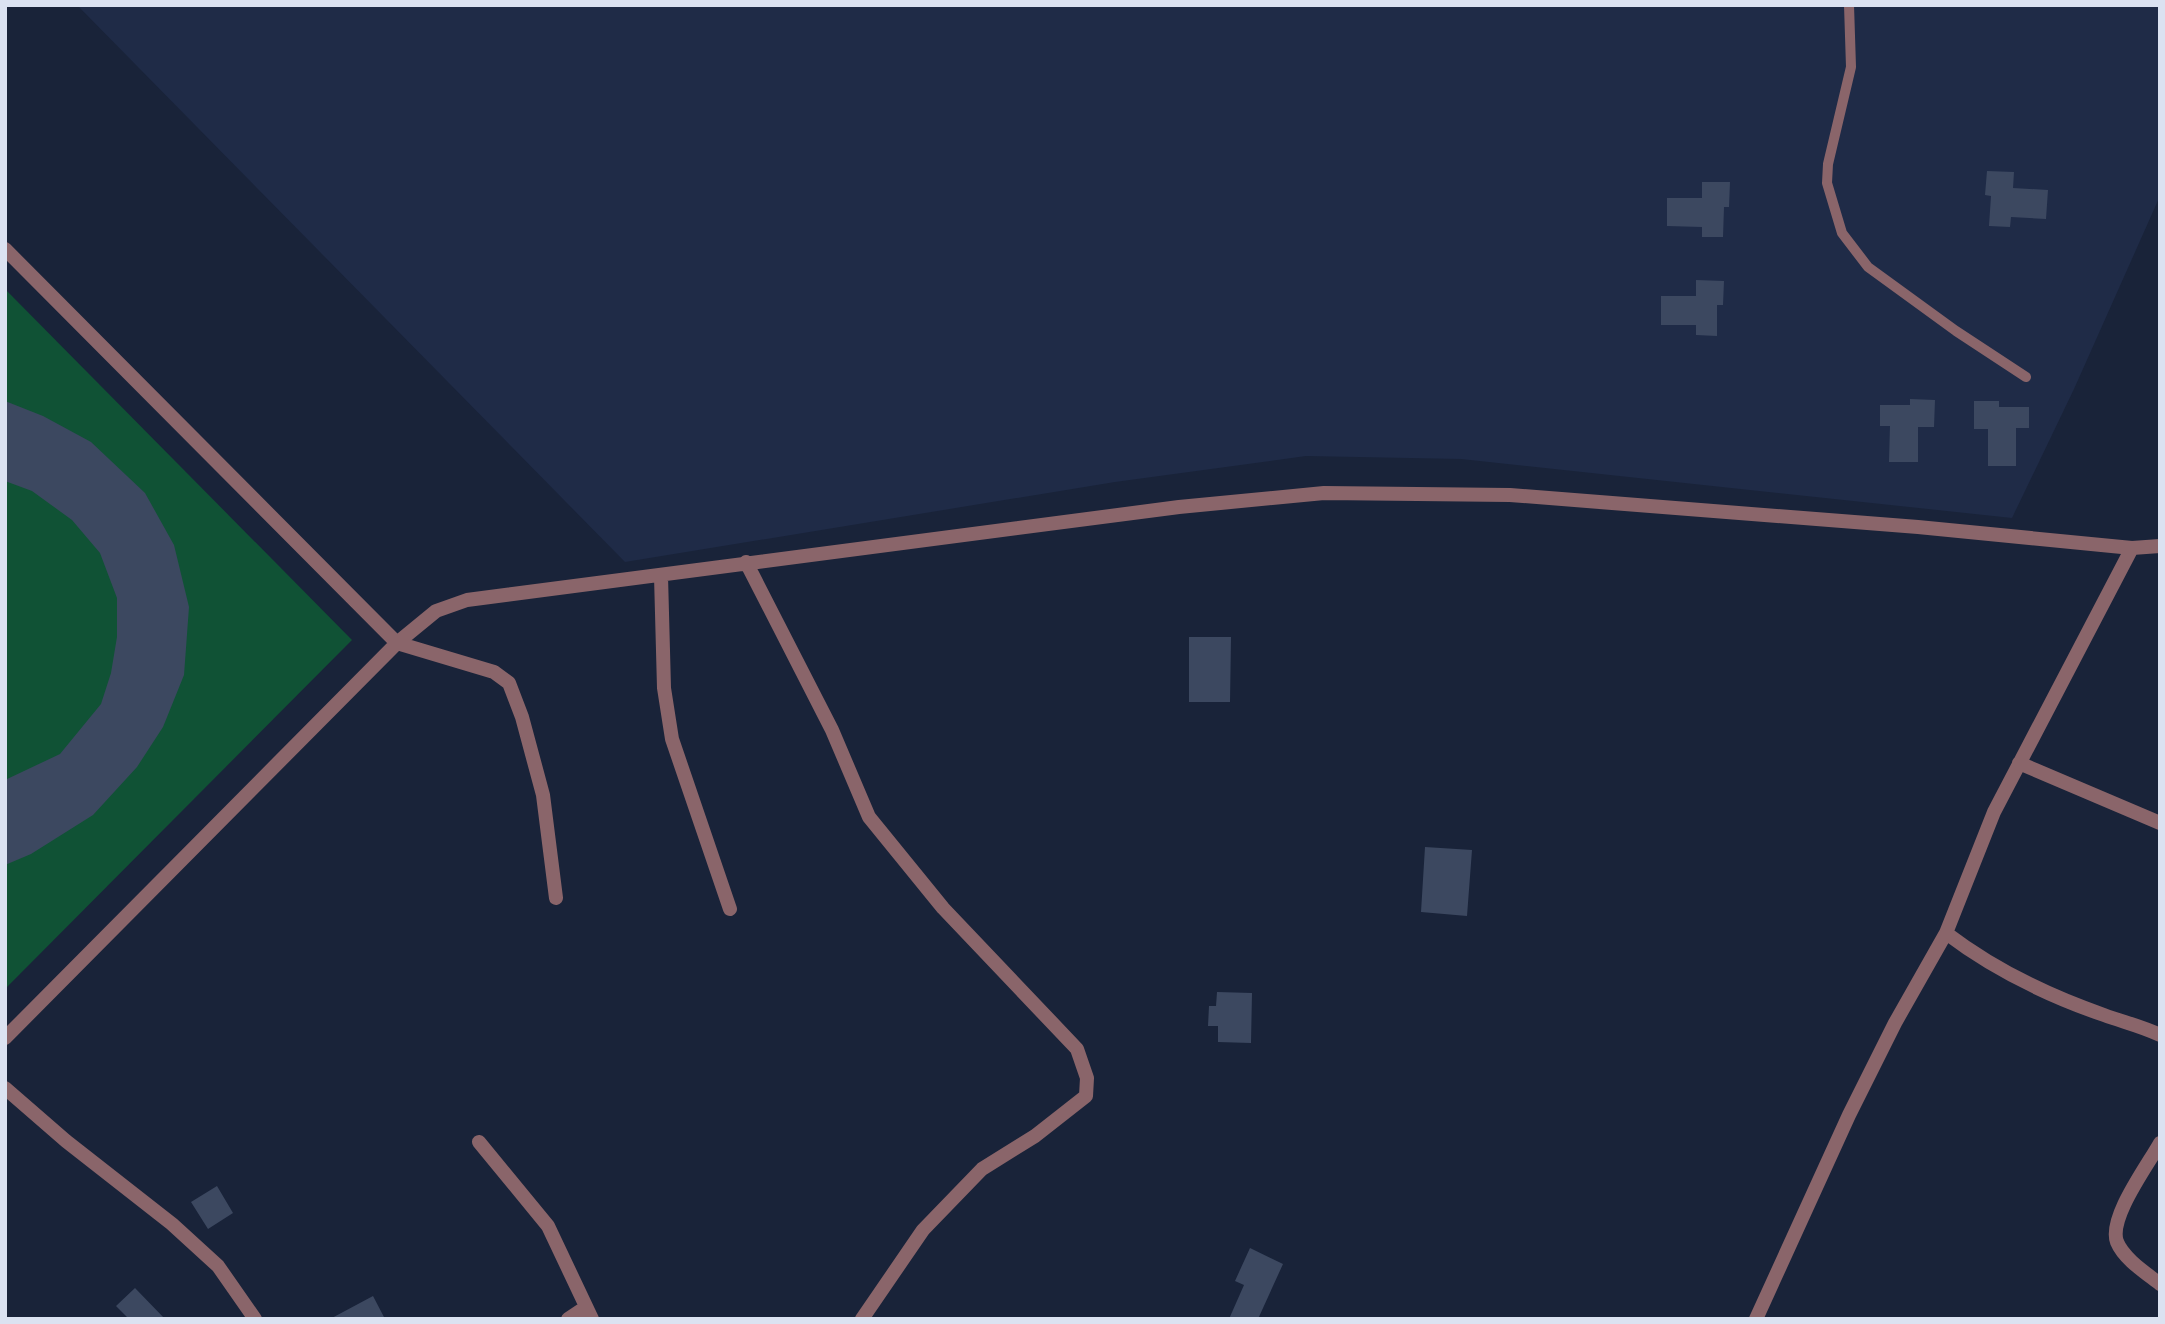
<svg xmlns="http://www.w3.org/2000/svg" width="2165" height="1324" viewBox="0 0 2165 1324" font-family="'DM Sans',sans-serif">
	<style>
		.built { fill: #1f2b47 }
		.green { fill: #105235 }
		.building { fill: #3c4860 }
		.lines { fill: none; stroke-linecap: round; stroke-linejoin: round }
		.service { stroke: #8a656a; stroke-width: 10 }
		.minor { stroke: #8a656a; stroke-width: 14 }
	</style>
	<rect width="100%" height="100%" fill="#192339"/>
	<!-- built -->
	<path class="built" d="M77,5H2160V196L2074,389L2012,518L1461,459L1306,456L1115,482L625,562Z"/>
	<!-- green -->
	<path class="green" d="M5,289L352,640L5,989Z"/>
	<!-- building -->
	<path class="building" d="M1987,171L2014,172L2013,188L2048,190L2046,219L2011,217L2010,227L1989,226L1991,196L1985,195Z
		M1702,182H1730L1729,207H1724L1723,237H1702V227L1667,226V198H1702Z
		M1696,280L1724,281L1723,305H1717V336L1696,335V325H1661V296H1696Z
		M1910,399L1935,400L1934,427H1918V462H1889L1890,426H1880V405H1910Z
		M5,401L43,416L91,442L145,493L174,545L189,607L184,675L163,727L137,767L93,815L31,854L5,865V780L60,754L101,704L111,673L117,637V598L100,553L72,520L32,491L5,481Z
		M1974,401H1999V407H2029V428H2016V466H1988V429H1974Z
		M1189,637H1231L1230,702H1189Z
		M1425,847L1472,850L1467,916L1421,912Z
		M1217,992L1252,993L1251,1043L1218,1042V1026H1208L1209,1006H1216Z
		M217,1186L233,1213L208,1229L191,1202Z
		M1250,1248L1283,1264L1258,1319H1229L1244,1285L1235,1281Z
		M135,1288L165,1319H129L116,1306Z
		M373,1296L385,1319H330Z"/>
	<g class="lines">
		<!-- service -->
		<path class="service" d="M1849,5L1851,67L1828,164L1827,183L1842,233L1868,267L1956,331L2026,377"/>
		<!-- minor -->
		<path class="minor" d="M5,249L397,643L494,672L509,683L522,717L543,795L556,898
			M746,562L832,730L869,817L943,908L1077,1049L1087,1078L1086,1096L1035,1136L982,1169L923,1230L862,1319
			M661,576L664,688L672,739L730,909
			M2019,763L2160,823
			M1946,933C1992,968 2049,996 2104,1015C2123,1022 2141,1026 2160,1035
			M5,1038L397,643L436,611L467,600L1179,507L1324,493L1510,495L1918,527L2132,548L2160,546
			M5,1088L66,1141L172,1224L218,1266L255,1319
			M479,1142L548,1226L592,1319
			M2160,1143C2148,1165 2108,1218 2117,1242C2124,1259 2146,1273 2160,1284
			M568,1319L586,1307
			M1756,1319L1849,1115L1895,1023L1946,933L1994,812L2132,548"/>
	</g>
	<!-- border -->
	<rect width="2165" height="1324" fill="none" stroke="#dbe2f1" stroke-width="14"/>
</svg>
